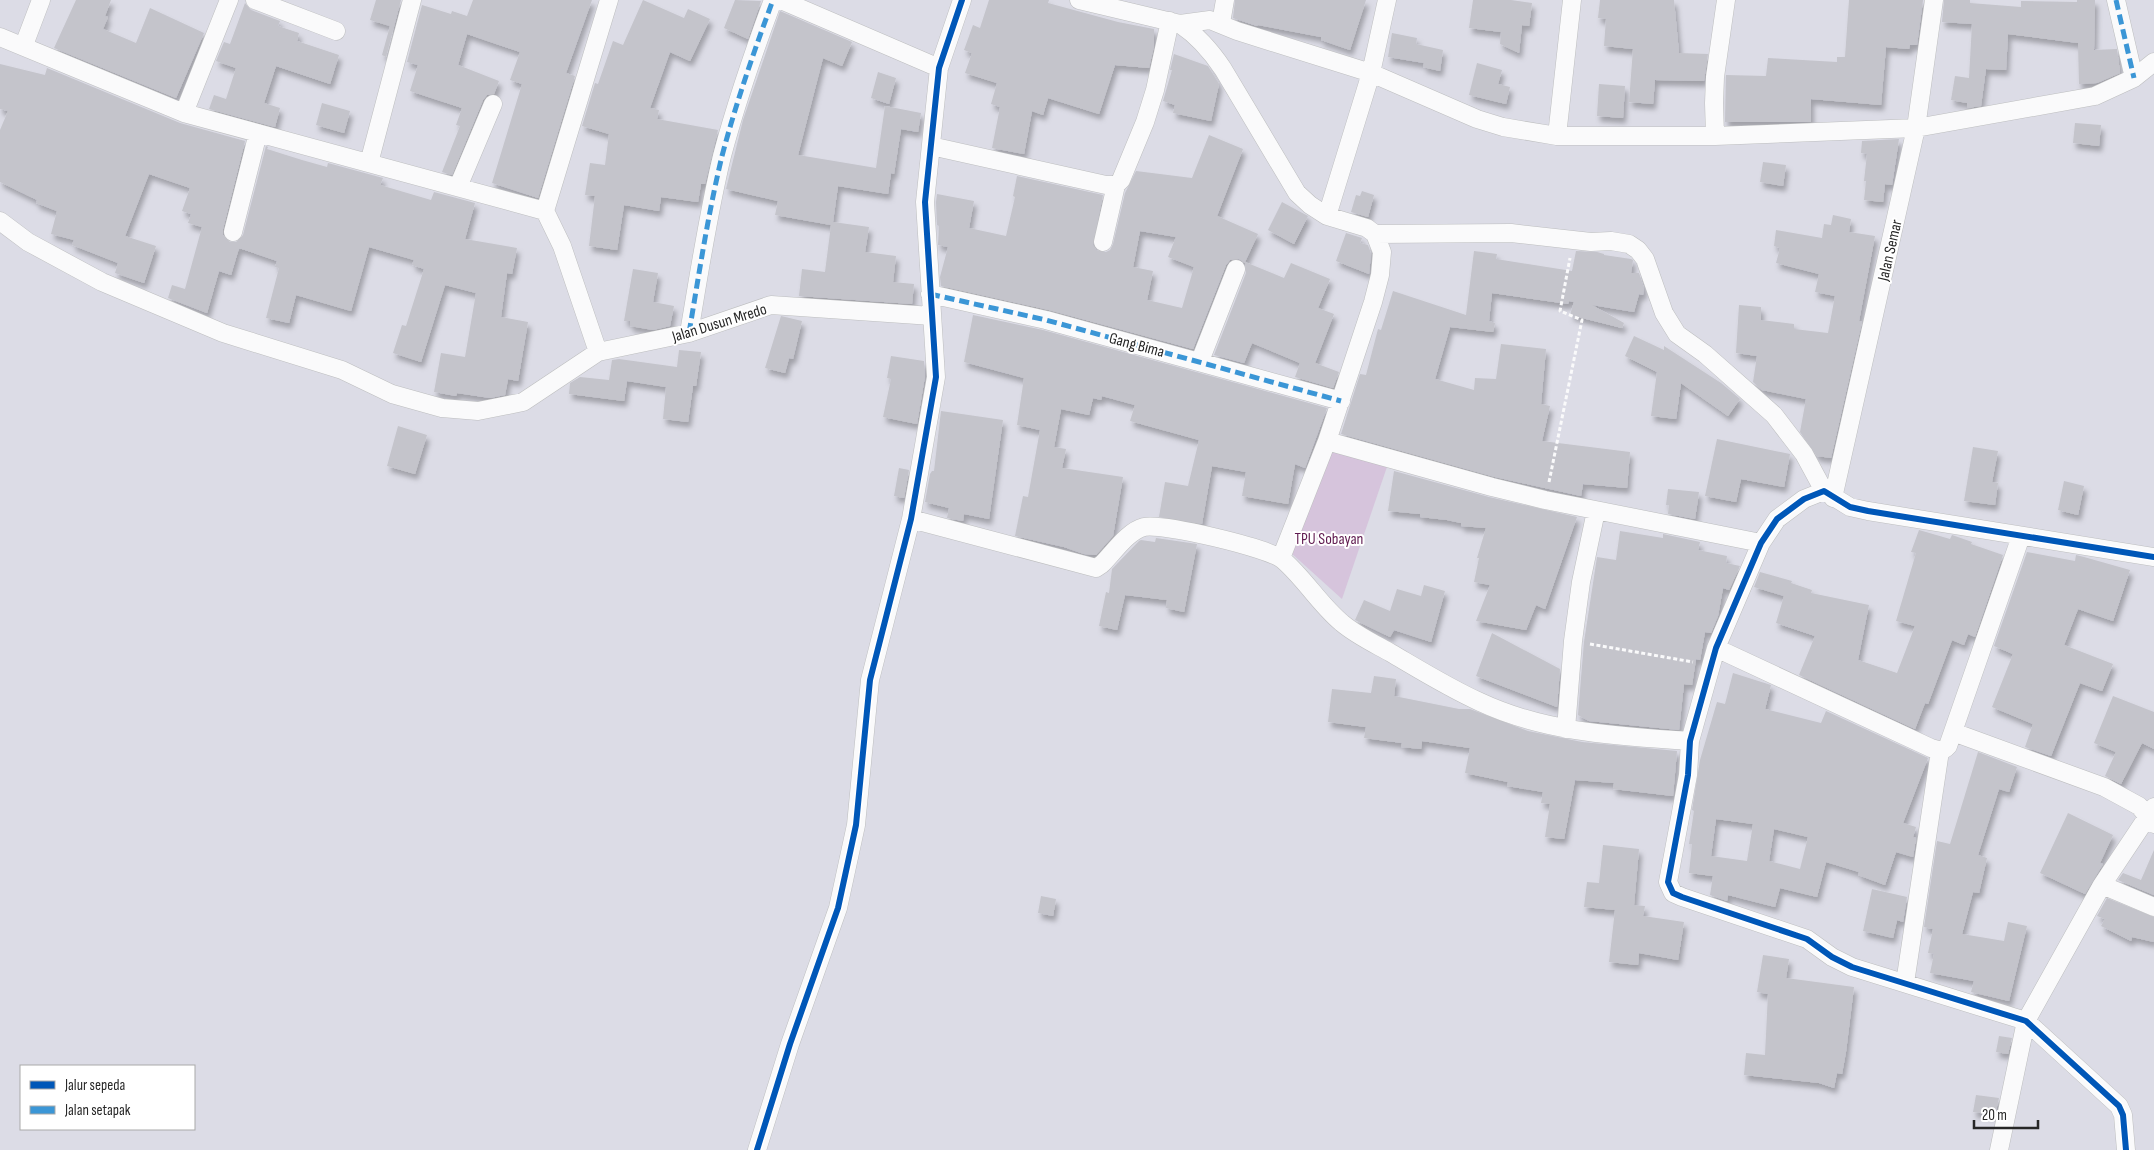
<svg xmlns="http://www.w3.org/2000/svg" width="2154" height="1150" viewBox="0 0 2154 1150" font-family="'Sofia Sans Condensed',sans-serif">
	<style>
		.cemetery { fill: #d6c4dc }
		.building { fill: #c4c4cb; fill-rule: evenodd; filter: url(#shadow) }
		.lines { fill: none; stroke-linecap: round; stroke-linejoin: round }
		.street-casing { stroke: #bdbebf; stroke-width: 19 }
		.path { stroke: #fafafb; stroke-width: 3; stroke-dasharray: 4 2.5; stroke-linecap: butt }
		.street { stroke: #fafafb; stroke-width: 18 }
		.quiet { stroke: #3b96d6; stroke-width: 5; stroke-dasharray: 10 5; stroke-linecap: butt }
		.cycleway-casing { stroke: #fff; stroke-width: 9 }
		.cycleway { stroke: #0057b8; stroke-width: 6 }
		.labels { text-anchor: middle; stroke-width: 4; stroke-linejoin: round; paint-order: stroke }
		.street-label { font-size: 16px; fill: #272727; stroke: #fff }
		.park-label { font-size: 16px; fill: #601b50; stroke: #fff }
	</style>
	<defs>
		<filter id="shadow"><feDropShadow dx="3" dy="5.5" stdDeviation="2.5" flood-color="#0004"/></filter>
	</defs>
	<rect width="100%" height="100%" fill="#dcdce6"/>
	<!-- cemetery -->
	<path class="cemetery" d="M1330,446L1390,458L1342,599L1290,552Z"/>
	<!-- building -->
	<path class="building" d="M76,0H111L105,16L108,17L103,29L136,43L150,8L204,33L176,98L54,48Z
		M376,0H401L386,57L382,55L390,26L370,20Z
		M473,0H592L566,73L575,76L538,198L492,183L522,84L510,80L520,52L467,34L458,65L499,81L494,94L487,95L483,100L452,175L442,172L460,126L456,125L462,108L410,91L418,65L407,62L422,5L451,14L452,11L467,16Z
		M643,0L684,18L688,9L710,19L690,61L670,52L650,108L659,110L657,119L718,130L705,184H701L698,202L661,197L659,211L624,205L617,250L589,246L595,196L585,195L590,163L605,165L609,134L582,126L595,83L598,84L613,41L623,45Z
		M735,0L761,1L748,39L724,28Z
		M989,0H1049L1048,3L1118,22L1154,29V46L1149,68L1115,65L1099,114L1048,98L1043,115L1032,111L1024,154L992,148L1000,107L991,104L997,83L965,73L972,53L964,50L973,25L980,28Z
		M1235,0H1366L1350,50L1321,40V37L1258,25L1257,26L1233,18Z
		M1473,0H1511L1532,3L1529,26L1522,25L1519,53L1500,44L1501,32L1469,28Z
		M1600,0H1674L1679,53L1708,54L1704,81L1655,80L1653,104L1629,102L1633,49L1604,46L1606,19L1598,18Z
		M1849,0H1923L1917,45H1910L1909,49L1886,47L1881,105L1811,99V122H1725L1726,75L1766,76L1768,58L1837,62V57H1845Z
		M1944,0H1970V3L2021,7V1L2077,2V0H2095L2094,50L2117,49L2120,73L2097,83L2079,84L2078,43L2008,34L2006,70L1986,69L1981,106L1967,108V103L1951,100L1955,76L1969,78L1972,24L1942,22Z
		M245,3L251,10L280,21L278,26L299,33L297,41L339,55L330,84L276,66L264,103L280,108L275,127L209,109L214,95L226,99L236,68L216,61L224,42L230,44Z
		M780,11L852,42L842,66L823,58L798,155L876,168L885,106L921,113L918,132L901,129L894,174L891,173L888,194L838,186L833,222L869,227L865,252L896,256L893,282L914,284L912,304L799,296L802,269L825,272L831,225L775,215L778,201L726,189L743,120Z
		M1392,33L1417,38L1416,44L1443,50L1440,71L1423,67L1424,63L1388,57Z
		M1174,54L1208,66L1219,84L1211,121L1173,113L1175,105L1163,101L1172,70H1170Z
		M1477,63L1502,70L1498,84L1510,87L1506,104L1469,95Z
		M0,64L45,75L47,68L180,123L245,141L223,229V235L230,242H236L243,235L266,146L268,147L267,149L302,160L327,167L328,163L383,178L380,185L431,200L434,192L475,203L465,239L517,248L512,274L507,273L501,317L528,322L518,381L508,379L505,395L490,398L457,393L456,396L434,392L441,353L465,357L476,293L445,285L421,362L393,353L402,325L406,326L424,269L412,265L414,260L369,247L351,311L296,295L289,323L266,318L279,268L275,267L277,261L239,248L231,275L219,271L207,313L168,298L172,285L185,289L202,227L188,223L191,214L182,211L190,188L149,174L125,236L156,246L144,283L115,273L118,263L72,245L74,240L51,234L57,211L36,203L37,200L0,182V130L8,111L0,109Z
		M878,72L896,78L889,104L871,98Z
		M1599,84L1625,86L1623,118L1597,116Z
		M322,103L350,111L344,133L316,125Z
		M2075,123L2101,125L2099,146L2073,143Z
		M1209,135L1243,149L1217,216L1258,234L1245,262L1284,278L1291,263L1330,279L1318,308L1334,314L1315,363L1339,372L1333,388L1295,377L1300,363L1252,343L1244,363L1214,355L1246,273L1245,263L1239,259L1230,260L1226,265L1193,349L1049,310L941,286L940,277L948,247L938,245L939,226L937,225L936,202L937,194L974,201L969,228L1006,236L1015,197L1013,196L1017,176L1103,195L1093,245L1096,250L1106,252L1110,250L1113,244L1125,193L1136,171L1192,178ZM1140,231L1176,237L1168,257L1194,267L1182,308L1147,300L1153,271L1133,267Z
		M1899,139L1892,185L1885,184L1883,202L1864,200L1866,181H1864L1867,154L1861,153L1862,141Z
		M1763,162L1786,165L1783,186L1760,182Z
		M1362,191L1374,195L1368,217L1351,212L1356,195L1360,196Z
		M1282,202L1308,216L1294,244L1268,230Z
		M1833,215L1851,219L1849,232L1875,236L1859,321L1862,322L1831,458L1817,456L1800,432L1806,399L1762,390L1753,382L1757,356L1736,353L1739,305L1761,307V320L1794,324V329L1828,333L1835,296L1815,292L1819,274L1776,263L1780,248L1774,246L1776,230L1822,238L1824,224L1831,225Z
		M1346,233L1362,238L1360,243L1368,245L1371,254L1369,274L1336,261Z
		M1474,251L1497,254L1496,259L1572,271L1576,251L1597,252L1604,254V255L1631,259L1633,260L1631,273H1639L1644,288L1643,295L1639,294L1634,312L1592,305L1624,323L1622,328L1570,315L1574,302L1569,301L1568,304L1492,293L1489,321L1495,323L1493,332L1450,327L1435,379L1474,390L1475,378L1496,379L1501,344L1546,349L1541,404L1550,406L1542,441L1630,452L1627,488L1583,484L1581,496L1495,477L1341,434L1360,374L1366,375L1378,329L1381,330L1393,291L1466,315Z
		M633,269L658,273L653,302L674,306L670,326L653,330L630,326V321H624Z
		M973,315L1043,330L1327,408L1305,468L1295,464L1288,504L1242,496L1246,472L1212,466L1202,524L1159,517L1165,482L1188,486L1199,440L1130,421L1135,405L1102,396L1101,400L1093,398L1089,415L1061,409L1054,447L1066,449L1062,468L1123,477L1113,536L1096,555L1084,554L1064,547L1015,536L1023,496L1028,497L1040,430L1017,425L1024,378L964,362Z
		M781,316L802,321L793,359L789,358L785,373L765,368Z
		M1634,336L1664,350V346L1721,383L1740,399L1728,416L1681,383L1676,419L1651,416L1657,372L1625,356Z
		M679,350L701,352L696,386H693L688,422L663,419L666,387L627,381L624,401L569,394L570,383L580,377L609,380L612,360L619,359L677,367Z
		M891,356L924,361L925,376L917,424L883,417L891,379L887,378Z
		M941,411L1003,420L989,519L964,514L963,521L952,519L947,518L949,508L925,502L930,474L932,471H934Z
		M398,426L427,435L415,474L387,466Z
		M1717,439L1790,454L1784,487L1741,479L1736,502L1705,496Z
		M1973,447L1998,451L1992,482L1998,483L1995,505L1964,501Z
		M899,468L909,470L904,498L894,496Z
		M1394,471L1489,497L1577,517L1545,609L1536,605L1526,630L1476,621L1490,585L1474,582L1479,558H1477L1486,528L1461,526V523L1447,520L1420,517V514L1388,511Z
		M2064,481L2084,486L2078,515L2058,510Z
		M1668,489L1699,492L1695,519L1668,514L1669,505H1666Z
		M1919,530L1950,539L1952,535L1955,536L1972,542L1971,544L2003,555L1975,637L1968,634L1964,645L1952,640L1928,704L1925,703L1915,729L1799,675L1815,636L1776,623L1784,596L1754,587L1760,572L1792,581L1791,583L1812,590L1811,593L1869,605L1858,660L1897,673L1915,626L1896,621L1916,553L1911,552Z
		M1620,531L1663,538V534L1700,542L1698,550L1727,556L1726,563L1740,566L1729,590L1723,588L1718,616L1711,633L1705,632L1700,660L1696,659L1692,685L1684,684L1679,730L1589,721L1578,715L1584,642L1597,557L1616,560Z
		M1156,538L1197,544L1184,612L1166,608L1167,600L1125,595L1117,630L1099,626L1106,592L1109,593L1112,569L1139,541L1141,540L1155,542Z
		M2027,552L2075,561L2076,555L2084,557L2130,570L2113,621L2078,609L2064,645L2113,664L2102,691L2080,683L2051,756L2025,747L2033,724L1992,707L2013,654L1994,646Z
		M1424,585L1445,591L1431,642L1394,630L1390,637L1355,620L1364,600L1390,611L1397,589L1421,596Z
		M1492,633L1560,669L1557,707L1476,676Z
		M1733,673L1771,685L1765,709L1821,723L1826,711L1928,758L1903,823L1916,827L1913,837L1916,838L1913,857L1896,852L1885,885L1858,875L1859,872L1826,862L1817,897L1780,888L1775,907L1728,895L1727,901L1710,895L1713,876L1689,873L1692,844H1689L1694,811L1692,810L1700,760L1717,702L1725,704ZM1716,819L1753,824L1747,861L1711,856ZM1774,829L1808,837L1800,869L1769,861Z
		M1374,676L1396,679L1394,696L1459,709H1470L1528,731L1582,742L1677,751L1673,796L1613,789L1614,783L1575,780L1564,839L1545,837L1550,804L1541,803L1543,792L1507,786L1508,782L1465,773L1470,748L1422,741L1421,749L1401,747L1402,743L1364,738L1366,727L1328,722L1332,689L1371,693Z
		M2113,696L2154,712V749L2142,743L2121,784L2105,776L2116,752L2094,743Z
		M1978,752L2017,767L2009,792L1999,789L1978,855L1987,858L1979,893L1973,892L1962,934L2004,941L2008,922L2027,926L2009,1001L1971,992L1974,981L1930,973L1934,954L1928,953L1933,929L1924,927L1937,841L1950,844Z
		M2068,813L2113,835L2100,863L2103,864L2085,894L2040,873Z
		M1603,845L1639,849L1634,905L1645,906L1643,916L1684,922L1678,960L1639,953L1638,965L1609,962L1615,910L1584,907L1587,882L1599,883Z
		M2154,850V895L2118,880L2123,873L2141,880Z
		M1872,889L1907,897L1903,922L1897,920L1893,938L1863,931Z
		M1041,896L1056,899L1053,916L1038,913Z
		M2107,898L2154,917V942L2132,937L2131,941L2101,926L2105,919L2097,916Z
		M1763,955L1789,959L1786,978L1854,987L1846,1052L1842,1074L1837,1073L1834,1088L1819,1083L1744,1075L1746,1053L1765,1055L1768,994L1757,992Z
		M1999,1036L2012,1038L2008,1054L1996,1052Z
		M1976,1095L1999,1098L1995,1115L1973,1112Z"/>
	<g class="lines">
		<defs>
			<path id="street" d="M255,0L336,31
				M781,0L939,68
				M1079,0L1180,24L1210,20L1237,31L1371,73L1477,119L1503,127L1557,136H1715L1916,128L2095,96L2134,78L2154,62
				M2116,0L2134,78
				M1221,23L1225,0
				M1180,24C1198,36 1211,51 1223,69L1297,193L1310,205L1327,216L1367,228L1375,234L1382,252L1380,275L1373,302L1327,441L1492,487L1545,500L1761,543
				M0,37L184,113L545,211L562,246L598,352
				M24,45L41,0
				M184,113L229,0
				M1557,136L1572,0
				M1715,136L1714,103L1715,77L1726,0
				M931,146L1106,185H1116L1121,180L1145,122L1155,90L1170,21
				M369,163L412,0
				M458,187L493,104
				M545,211L609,0
				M1327,216L1371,73L1387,0
				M0,221L28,242L102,282L223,333L342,370L392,394L442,408L478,411L523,402L598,352L689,333L771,305L932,316
				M233,232L258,133
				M1375,234L1511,233L1591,242L1611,241L1629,244L1638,250L1645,259L1664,313L1677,334L1705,354L1774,415L1804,454L1824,491
				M1103,242L1116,185
				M930,294L1046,320L1341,401
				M689,333C699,274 708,214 722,156C736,103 754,51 773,0
				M1200,361L1236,269
				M1833,498L1916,128L1934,0
				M911,519L1096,568L1102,564C1114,552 1128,531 1144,527C1163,523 1269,548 1283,560C1305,579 1320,605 1342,623C1356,635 1375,644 1391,653C1420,670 1449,688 1480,702C1546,733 1619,736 1690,741
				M1281,558L1327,441
				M1716,648L1931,748C1938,750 1943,752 1948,746L2021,536
				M1566,729L1573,641L1581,582L1596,511
				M1953,732L2104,787L2139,806L2154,824
				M2102,885L2154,907
				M1905,983L1940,751
				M757,1150L790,1044L838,908L856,825L870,680L911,519L936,377L925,202L939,68L962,0
				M1999,1150L2026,1021L2102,885L2154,807
				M2126,1150L2123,1115L2119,1106L2026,1021L1852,967L1832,957L1807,939L1682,897L1673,893L1668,882L1688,775L1690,741L1716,648L1761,543L1777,519L1804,499L1824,491L1850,507L1868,511L2154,557"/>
		</defs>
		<!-- street casing -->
		<use href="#street" class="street-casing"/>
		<!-- path -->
		<path class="path" d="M1549,482L1582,320L1560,311L1570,258
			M1590,644L1693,662"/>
		<!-- street -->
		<use href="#street" class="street"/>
		<!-- quiet -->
		<path class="quiet" d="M2116,0L2134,78
			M930,294L1046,320L1341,401
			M689,333C699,274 708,214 722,156C736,103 754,51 773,0"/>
		<defs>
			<path id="cycleway" d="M757,1150L790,1044L838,908L856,825L870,680L911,519L936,377L925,202L939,68L962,0
				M2126,1150L2123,1115L2119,1106L2026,1021L1852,967L1832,957L1807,939L1682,897L1673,893L1668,882L1688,775L1690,741L1716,648L1761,543L1777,519L1804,499L1824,491L1850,507L1868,511L2154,557"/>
		</defs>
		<!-- cycleway casing -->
		<use href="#cycleway" class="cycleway-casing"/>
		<!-- cycleway -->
		<use href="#cycleway" class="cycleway"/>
	</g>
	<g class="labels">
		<!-- street labels -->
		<g class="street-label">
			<text transform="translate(1889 250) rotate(-77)" y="6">Jalan Semar</text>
			<text transform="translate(719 322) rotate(-17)" y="6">Jalan Dusun Mredo</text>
			<text transform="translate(1137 344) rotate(15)" y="6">Gang Bima</text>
		</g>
		<!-- park labels -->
		<g class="park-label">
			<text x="1329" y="544">TPU Sobayan</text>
		</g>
	</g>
	<!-- legend -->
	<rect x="20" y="1065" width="175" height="65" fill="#ffffff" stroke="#a9a9a9"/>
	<rect x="30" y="1081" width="25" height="8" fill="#0057b8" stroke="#a9a9a9"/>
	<text x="65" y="1090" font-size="15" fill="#272727">Jalur sepeda</text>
	<rect x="30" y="1106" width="25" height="8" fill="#3b96d6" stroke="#a9a9a9"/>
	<text x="65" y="1115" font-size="15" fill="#272727">Jalan setapak</text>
	<!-- scale -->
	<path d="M1974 1120v8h64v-8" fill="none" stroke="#272727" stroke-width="2.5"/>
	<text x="1982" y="1120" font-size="15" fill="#272727" stroke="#ffffff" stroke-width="4" paint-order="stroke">20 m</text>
</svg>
